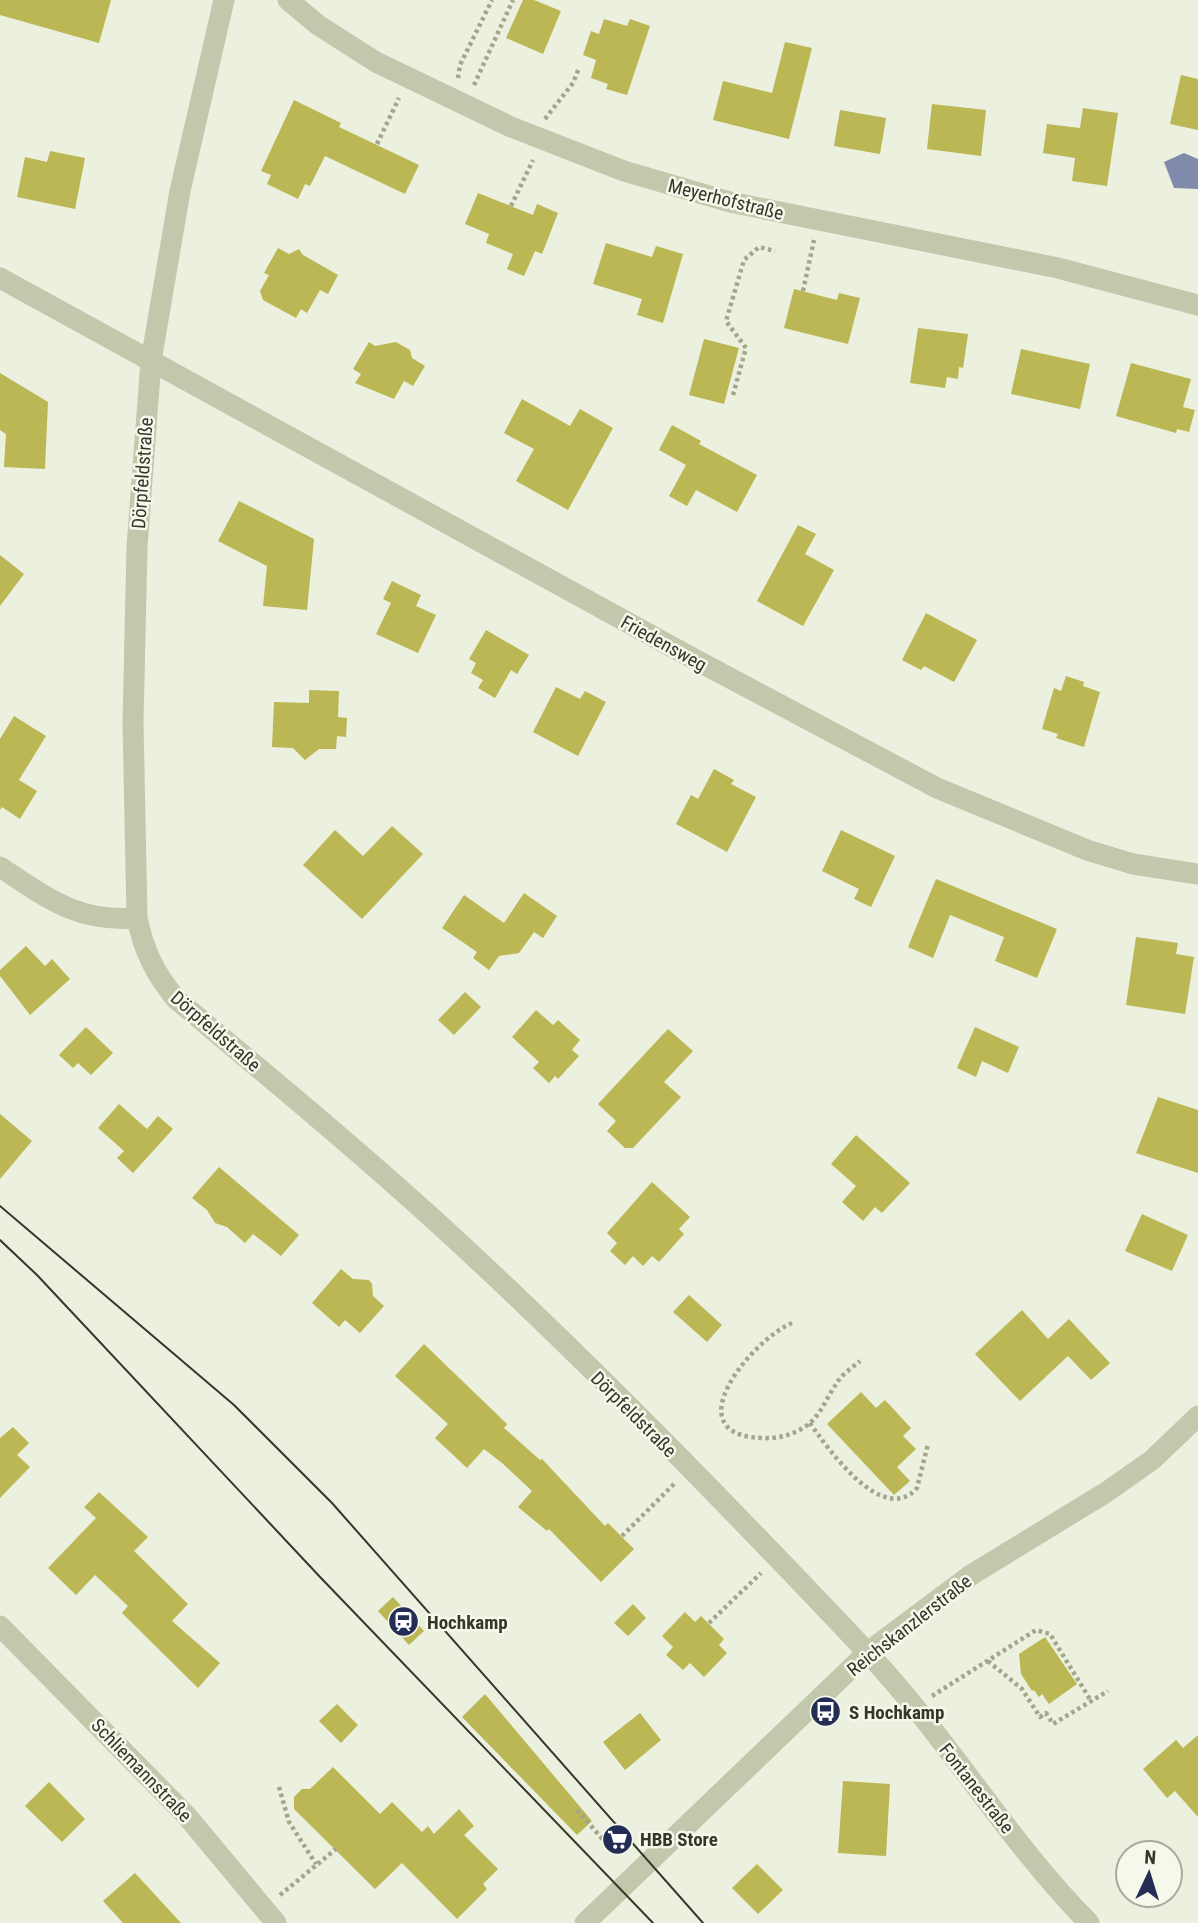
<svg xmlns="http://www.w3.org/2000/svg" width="1198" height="1923" viewBox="0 0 1198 1923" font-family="'Roboto Condensed',sans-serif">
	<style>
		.water { fill: #818aab }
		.building { fill: #bab754 }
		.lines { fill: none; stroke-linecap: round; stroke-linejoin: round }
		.path { stroke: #a3a68b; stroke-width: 4.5; stroke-dasharray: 3.5 3.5; stroke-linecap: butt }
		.minor { stroke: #c2c8ac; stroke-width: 21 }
		.tram { stroke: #36362a; stroke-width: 2 }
		.labels { text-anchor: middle; stroke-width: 5; stroke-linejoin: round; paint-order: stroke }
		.street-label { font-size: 19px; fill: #36362a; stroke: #f5f8eb }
		.poi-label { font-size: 19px; font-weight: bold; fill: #36362a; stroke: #f5f8eb; text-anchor: start }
	</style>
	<rect width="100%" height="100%" fill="#ecf0df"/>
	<!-- water -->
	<path class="water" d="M1184,153L1198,159V189L1174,188L1164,162Z"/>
	<!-- building -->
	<path class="building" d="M0,0H111L99,43L0,15Z
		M523,0H534L561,11L543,54L506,38Z
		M604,19L627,26L630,19L650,26L627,95L606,89L608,84L591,78L596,60L583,55L591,31L599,34Z
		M785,42L812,48L789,139L713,120L723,81L772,93Z
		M1181,75L1198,79V130L1170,124Z
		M294,100L341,123L339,127L419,165L405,194L325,156L310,186L305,184L298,199L267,184L271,175L261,171Z
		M932,104L986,110L981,156L927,149Z
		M1083,108L1118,113L1107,186L1072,181L1075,158L1043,153L1047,124L1080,128Z
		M840,110L886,118L880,154L834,146Z
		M50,151L85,158L75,209L17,197L25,157L47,162Z
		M478,193L533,215L537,204L558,213L542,254L535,251L524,276L507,269L513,254L486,243L489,234L465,224Z
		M606,243L652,257L656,246L683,254L663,323L637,315L642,299L593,284Z
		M278,248L289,254L299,249L303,255L338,275L328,294L320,290L307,313L301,309L296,318L263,300L260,291L269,275L264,273Z
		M794,289L837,300L839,293L860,298L848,344L784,328Z
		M918,328L968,334L963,368L959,367L958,379L947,377L945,388L910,383Z
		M704,339L739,348L724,404L689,395Z
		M369,342L375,346L396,342L410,350L412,358L425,366L413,386L404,381L394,399L355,383L361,374L353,369Z
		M1021,349L1090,364L1080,409L1011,394Z
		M1131,363L1191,379L1183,407L1195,410L1189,432L1177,429L1176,433L1116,416Z
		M0,373L48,402L45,469L4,467L6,434L0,430Z
		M522,399L570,426L580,409L613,428L568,510L516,481L534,449L504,433Z
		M672,425L701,441L699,444L757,475L737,512L696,490L687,506L669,496L686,465L659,450Z
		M239,501L314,539L307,610L263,606L267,566L218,541Z
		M798,525L816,534L805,554L834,570L803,626L757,601Z
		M0,555L24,574L0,606Z
		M392,581L421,595L416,606L436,615L418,653L376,634L391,603L383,599Z
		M926,613L977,640L954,682L924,666L921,670L902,660Z
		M486,630L529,655L517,674L511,670L495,698L478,688L483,680L471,673L476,663L469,659Z
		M1066,676L1084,682L1083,686L1100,692L1084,747L1056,738L1058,734L1042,729L1054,688L1061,691Z
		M556,687L580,699L585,691L606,702L578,756L533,732Z
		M309,690L339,691L338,717L347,718L346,737L337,736L336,749H319L305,760L293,748L272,747L274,702L309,703Z
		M14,716L46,736L19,780L37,791L20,819L2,807L0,810V739Z
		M714,769L734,780L731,784L756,797L727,852L676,824L691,795L698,799Z
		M392,826L423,854L362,919L303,865L335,830L363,856Z
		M841,830L895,856L871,907L854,899L859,889L822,871Z
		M936,879L1057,929L1037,978L995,961L1004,937L950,915L933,958L908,947Z
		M524,893L557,916L543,938L534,932L519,953L499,956L489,970L473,958L477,952L442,928L464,895L504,923Z
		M1136,937L1178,943L1176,954L1194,957L1185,1014L1126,1005Z
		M26,946L45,966L52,959L70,979L30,1015L0,976V970Z
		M465,992L481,1007L454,1035L438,1020Z
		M536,1010L553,1025L558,1020L580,1040L572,1050L579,1056L558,1079L555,1076L549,1083L533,1068L539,1062L512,1037Z
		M86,1027L113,1053L91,1075L78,1063L73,1068L59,1055Z
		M975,1027L1019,1047L1008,1073L982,1061L976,1077L957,1068Z
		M668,1029L693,1051L664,1082L681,1097L633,1148H625L607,1131L616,1121L598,1104Z
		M1158,1097L1198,1110V1173L1136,1153Z
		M119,1104L147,1129L158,1116L173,1129L133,1173L117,1158L124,1151L98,1128Z
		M0,1114L32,1141L0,1179Z
		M856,1135L910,1183L882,1213L875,1207L863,1221L842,1202L856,1186L831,1164Z
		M219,1167L299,1235L281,1256L253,1234L245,1243L227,1227L215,1223L207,1210L192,1198Z
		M652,1182L690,1217L679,1229L684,1234L659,1262L652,1256L643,1266L633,1256L625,1265L610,1251L617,1243L607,1233Z
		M1142,1214L1188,1235L1172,1271L1125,1251Z
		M341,1269L353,1279L369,1280L372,1284L373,1296L384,1306L360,1333L345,1320L339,1327L312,1303Z
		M689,1295L722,1325L707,1342L673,1312Z
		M1022,1310L1048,1339L1069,1319L1110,1363L1091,1380L1068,1356L1020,1401L975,1354Z
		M424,1344L507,1424L504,1428L540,1460L542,1459L605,1526L608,1523L634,1549L601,1582L549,1529L547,1531L518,1507L532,1491L502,1463L484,1449L467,1468L435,1438L448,1424L395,1376Z
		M861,1392L876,1408L885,1400L911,1428L903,1436L916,1449L897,1467L910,1481L894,1495L827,1424Z
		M13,1427L29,1443L17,1455L30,1467L0,1498V1438Z
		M99,1492L148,1537L134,1551L188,1604L172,1621L220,1663L198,1688L122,1613L128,1606L95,1575L76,1595L48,1568L96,1518L84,1507Z
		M393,1597L424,1631L409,1645L378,1611Z
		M633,1604L646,1618L628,1636L614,1623Z
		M685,1612L695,1622L701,1616L724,1639L719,1645L727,1653L704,1677L690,1663L683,1670L666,1655L673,1647L662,1636Z
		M1045,1637L1077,1684L1049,1704L1042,1694L1039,1697L1034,1690L1032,1691L1021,1674L1019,1654Z
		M485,1694L592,1821L577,1835L462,1717Z
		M337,1704L358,1725L341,1743L319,1721Z
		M640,1713L661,1740L625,1770L603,1742Z
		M1198,1735V1817L1175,1791L1167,1798L1143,1769L1176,1740L1183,1748Z
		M333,1767L380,1814L392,1802L422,1832L428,1826L434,1834L459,1809L474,1826L464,1835L498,1869L483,1884L487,1889L457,1919L402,1863L375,1889L294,1809V1797L302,1789H310Z
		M843,1781L890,1784L886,1856L838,1853Z
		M49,1782L85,1819L62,1842L25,1806Z
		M757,1864L783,1890L758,1914L732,1888Z
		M135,1873L181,1923H123L103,1901Z"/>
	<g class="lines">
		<!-- path -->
		<path class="path" d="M458,78L460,65L492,0
			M474,85L513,0
			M545,119L573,83L579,68
			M377,144L399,98
			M511,206L533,160
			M803,291L814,240
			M733,395L746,348L726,321L744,260L759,247L775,251
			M792,1323C753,1339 673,1434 761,1438C777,1439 793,1435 806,1426C821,1416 827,1396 837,1383C842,1374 853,1367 860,1361
			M810,1423C828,1449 883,1527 917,1488L928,1444
			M622,1536L674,1484
			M709,1623L761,1573
			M988,1661L1022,1689L1040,1717L1046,1713L1053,1724L1108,1691
			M932,1696L1036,1630L1050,1634L1091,1701
			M279,1787L289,1822L316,1864
			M577,1810L606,1843
			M280,1895L336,1849"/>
		<!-- minor -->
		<path class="minor" d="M224,0L180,191L151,361L137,547L133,722L137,918C144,951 154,972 176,999C269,1077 364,1155 454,1238C596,1369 732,1509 865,1650C946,1735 1006,1839 1089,1923
			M288,0L318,25L376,62L511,127L624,171L730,202L1058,268L1198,305
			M0,278L696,660L937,788L1087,850L1133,864L1198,874
			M0,867C47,898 78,923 137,918
			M0,1626L186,1815L276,1923
			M585,1923L868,1652L971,1575L1105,1493L1152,1460L1198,1416"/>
		<!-- tram -->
		<path class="tram" d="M0,1206L234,1405L332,1503L703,1923
			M0,1240L37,1275L321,1578L653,1923"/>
	</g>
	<!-- icons -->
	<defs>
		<symbol id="station-disc" viewBox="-11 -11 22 22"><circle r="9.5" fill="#242e54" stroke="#f5f8eb"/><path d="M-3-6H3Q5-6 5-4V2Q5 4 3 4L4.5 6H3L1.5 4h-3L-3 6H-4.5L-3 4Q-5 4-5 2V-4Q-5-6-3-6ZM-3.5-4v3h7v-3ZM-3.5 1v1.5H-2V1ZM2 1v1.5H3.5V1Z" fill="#fff"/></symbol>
		<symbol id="bus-disc" viewBox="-11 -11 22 22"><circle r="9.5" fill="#242e54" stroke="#f5f8eb"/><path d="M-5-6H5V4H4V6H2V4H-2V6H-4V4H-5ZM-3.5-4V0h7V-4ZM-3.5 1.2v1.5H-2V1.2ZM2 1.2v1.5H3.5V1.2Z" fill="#fff"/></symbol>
		<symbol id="supermarket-disc" viewBox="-11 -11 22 22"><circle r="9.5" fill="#242e54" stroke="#f5f8eb"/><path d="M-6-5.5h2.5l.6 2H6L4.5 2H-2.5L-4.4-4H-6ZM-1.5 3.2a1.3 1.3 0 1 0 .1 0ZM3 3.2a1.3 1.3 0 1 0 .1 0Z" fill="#fff"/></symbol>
	</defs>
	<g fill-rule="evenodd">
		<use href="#station-disc" x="386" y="1604" width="35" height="35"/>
		<use href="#bus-disc" x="808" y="1694" width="35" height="35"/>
		<use href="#supermarket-disc" x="600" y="1822" width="35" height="35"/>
	</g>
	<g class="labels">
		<!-- street labels -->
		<g class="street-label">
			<text transform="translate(726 199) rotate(14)" y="7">Meyerhofstraße</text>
			<text transform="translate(142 473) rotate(-86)" y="7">Dörpfeldstraße</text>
			<text transform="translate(664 643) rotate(29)" y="7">Friedensweg</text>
			<text transform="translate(216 1031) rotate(41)" y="7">Dörpfeldstraße</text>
			<text transform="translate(634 1414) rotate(45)" y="7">Dörpfeldstraße</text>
			<text transform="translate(909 1625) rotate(-38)" y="7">Reichskanzlerstraße</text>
			<text transform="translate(142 1770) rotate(46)" y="7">Schliemannstraße</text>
			<text transform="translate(977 1788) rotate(52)" y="7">Fontanestraße</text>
		</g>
		<!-- poi labels -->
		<g class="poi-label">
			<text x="427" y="1629">Hochkamp</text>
			<text x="849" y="1719">S Hochkamp</text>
			<text x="640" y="1846">HBB Store</text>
		</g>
	</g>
	<!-- north arrow -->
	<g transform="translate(1149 1874) rotate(4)"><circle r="33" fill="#f5f8eb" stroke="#a9aa9e" stroke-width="2"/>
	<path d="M0-5L12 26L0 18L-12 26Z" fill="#242e54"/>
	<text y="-10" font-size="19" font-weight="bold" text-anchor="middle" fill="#36362a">N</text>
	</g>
</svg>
